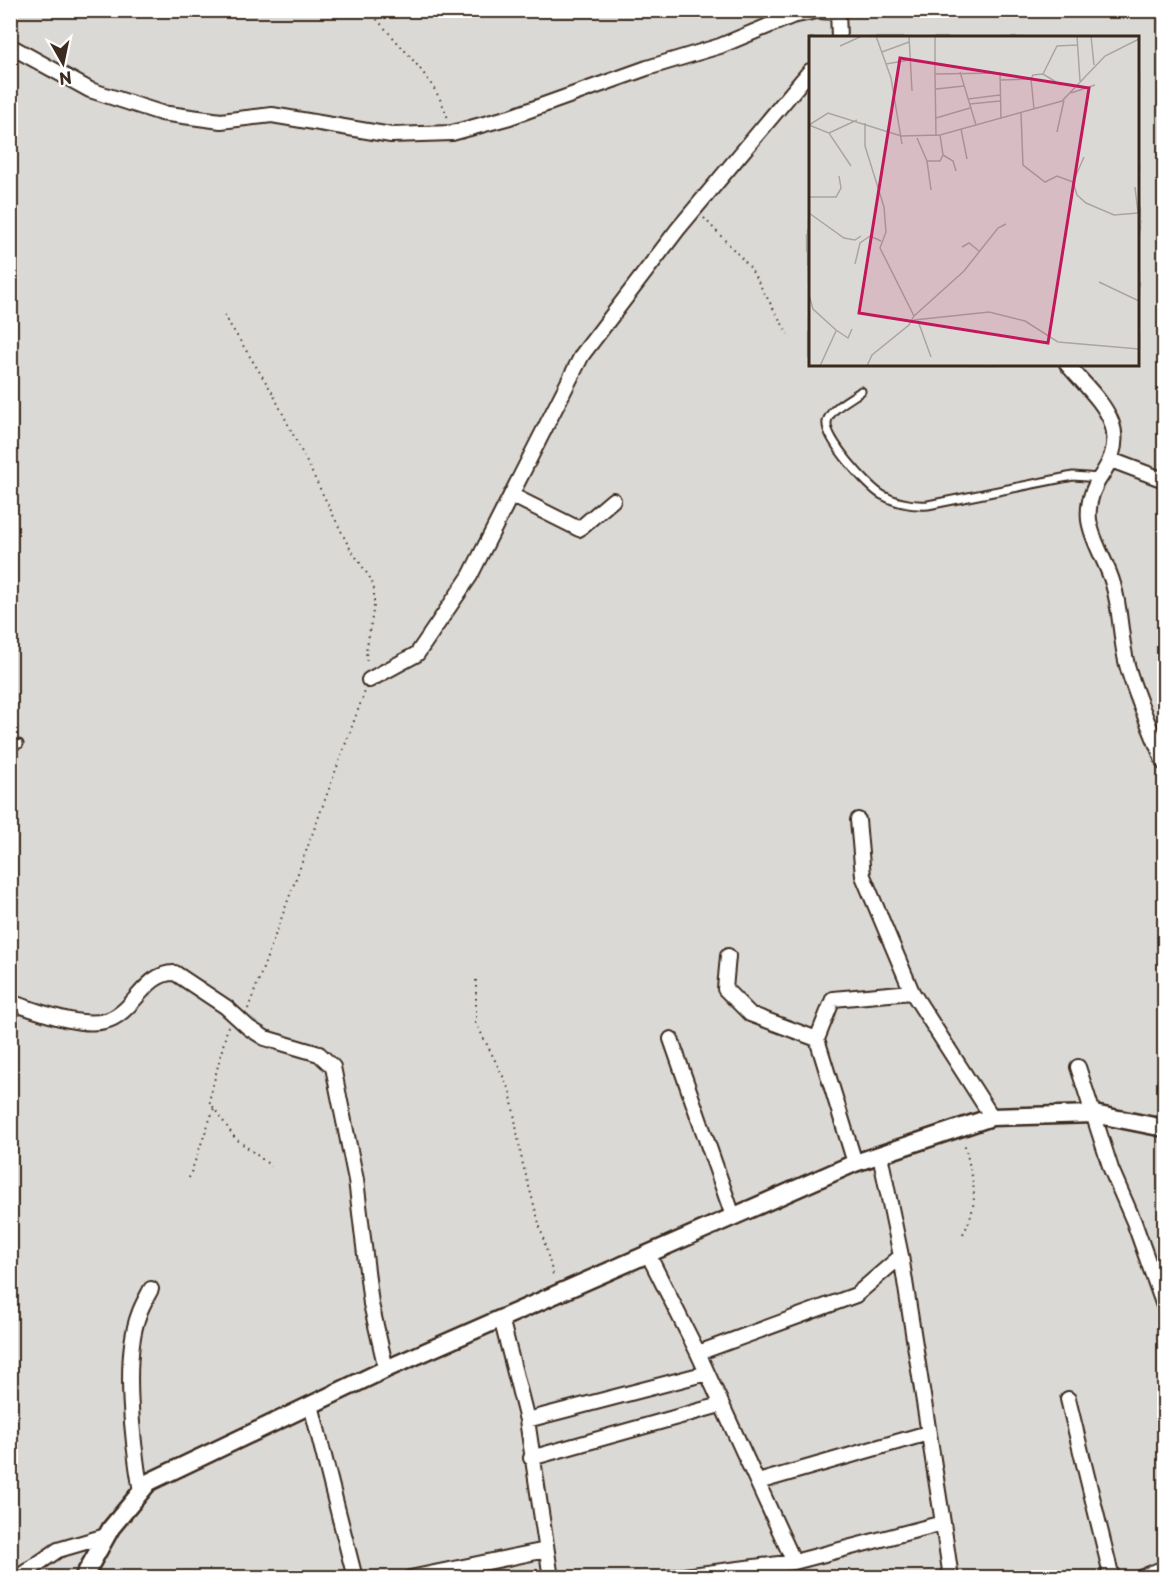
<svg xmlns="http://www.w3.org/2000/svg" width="1175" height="1588" viewBox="0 0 1175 1588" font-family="'Playpen Sans',sans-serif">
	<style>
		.green { fill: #dbd9d6; stroke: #8b827a; stroke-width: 1.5; fill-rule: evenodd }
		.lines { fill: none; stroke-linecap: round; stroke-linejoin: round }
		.service-casing { stroke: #3b2a1e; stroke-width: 11 }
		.minor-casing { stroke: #3b2a1e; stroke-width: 18 }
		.tertiary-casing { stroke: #3b2a1e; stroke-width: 21 }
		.path { stroke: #3b2a1e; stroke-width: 2; stroke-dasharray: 1.5 4.5; stroke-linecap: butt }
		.service { stroke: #fff; stroke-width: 7 }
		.minor { stroke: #fff; stroke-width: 14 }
		.tertiary { stroke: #fff; stroke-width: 16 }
		.inset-road { fill: none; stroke: #aca4a0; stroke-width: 1.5 }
		.view { fill: #c2185b; fill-opacity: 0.15; stroke: #c2185b; stroke-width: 3 }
		.inset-edge { fill: none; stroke: #3b2a1e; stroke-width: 3 }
	</style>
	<rect width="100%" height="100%" fill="#f7f6f6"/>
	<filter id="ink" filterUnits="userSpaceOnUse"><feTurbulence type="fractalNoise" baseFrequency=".0167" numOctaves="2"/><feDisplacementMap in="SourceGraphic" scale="12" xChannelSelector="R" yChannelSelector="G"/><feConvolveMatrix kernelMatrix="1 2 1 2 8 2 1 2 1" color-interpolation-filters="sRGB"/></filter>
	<g filter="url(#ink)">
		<!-- green -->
		<path class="green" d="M11,11H1164V1577L11,1578ZM810,38H1138V364H810Z"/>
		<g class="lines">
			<defs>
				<path id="service" d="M861,391C851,399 830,408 827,422C824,438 868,487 882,495C896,503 912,506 928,505L1073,476L1099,478
					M10,746L19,744"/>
				<path id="minor" d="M838,10L839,38
					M10,46L90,90L161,113L221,121L272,115L391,135L452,133L510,117L647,68L720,46L792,16L817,11L837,12
					M1067,364C1096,399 1134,425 1103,473C1093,487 1087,502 1089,520C1092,542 1107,562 1113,584C1121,610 1120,638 1127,665C1136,698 1152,731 1164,763
					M1111,460L1164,480
					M511,495L579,529L613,500
					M369,680L417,654L470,576L582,355L678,229L810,71
					M858,820L863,876L912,992L992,1117
					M728,956L725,989L750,1014L817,1039
					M10,1002C35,1010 79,1028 105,1021C134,1014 144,972 175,973L226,1007L249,1028L265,1038L319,1054L333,1067L356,1180L371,1304L386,1369
					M671,1039L733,1216
					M1078,1067L1111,1169L1134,1222L1164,1306
					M855,1163L817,1039L833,999L912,992
					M648,1254L698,1353L794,1562
					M501,1318L527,1420L551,1578
					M698,1353L856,1295L901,1256
					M1068,1399L1112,1578
					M311,1405L355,1578
					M527,1420L707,1373
					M531,1458L720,1405
					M758,1482L928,1433
					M141,1492C133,1445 122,1358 139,1314C142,1305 147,1297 151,1289
					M943,1523L951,1578
					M17,1578L58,1550L106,1536
					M410,1578L546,1550
					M668,1578L794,1562L943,1523L901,1256L880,1155
					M1140,1578L1164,1568"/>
				<path id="tertiary" d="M83,1578L111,1528L149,1482L386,1369L855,1163L992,1117L1094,1114L1164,1128"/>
			</defs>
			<!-- service casing -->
			<use href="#service" class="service-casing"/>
			<!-- minor casing -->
			<use href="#minor" class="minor-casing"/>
			<!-- tertiary casing -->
			<use href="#tertiary" class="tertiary-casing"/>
			<!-- path -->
			<path class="path" d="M369,10C396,43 436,78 448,119
				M704,218L749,266L788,334
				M224,315L272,392L348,545L370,578L374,589V606L366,651L367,665
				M476,980V1023L510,1090L522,1161L554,1278
				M248,1009L365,691
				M228,1026L209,1101L235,1138L271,1166
				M189,1178L214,1108
				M963,1234C982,1200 972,1178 964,1142"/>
			<!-- service -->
			<use href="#service" class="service"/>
			<!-- minor -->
			<use href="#minor" class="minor"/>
			<!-- tertiary -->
			<use href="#tertiary" class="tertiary"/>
		</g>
	</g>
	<!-- overview -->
	<g transform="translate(809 36)">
		<rect width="330" height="330" fill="#f7f6f6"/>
		<path d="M0,0H330V330H0V159L14,158L30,138L20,100L0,92Z" fill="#dbd9d6"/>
		<path d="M1,91L20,100L30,115L31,153L23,161L0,159Z" fill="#dbd9d6"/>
		<path class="inset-road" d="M67,0L82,42L93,108M100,0L103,55M268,0L271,45M282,0L285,29M31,10L53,0M73,16L100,6M77,28L100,24M151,36L167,89M126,38V0M234,38L248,10L268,9M222,43L224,39L234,38L252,49M191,44L222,43L225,73M127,53L155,50M262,57L286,49M159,63L191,59M161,68L191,65M212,77L214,129L236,146L248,140L264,146M127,82L161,72M56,87V110L75,171L77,196L71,212L105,280L100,289L63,319L58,330M0,89L19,77L92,100L131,99L253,65L296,20L330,3M0,89L20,97L42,130M152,93L158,123M248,96L255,64M20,97L48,84M127,99L126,38L191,37L192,83M108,102L118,125L122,154M134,119L144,125L147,135M275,121L264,146L268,159L277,167L305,179L329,177L326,151M118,125H131L134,119L131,99M0,161H27L32,152L30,140M0,177L35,202L46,204L52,200M153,211L160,207L170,215M46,228L51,207L61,200L72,205M290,246L330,265M0,259L4,273L27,294L39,302L43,293M105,280L155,235L189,192L197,188M105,284L180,276L216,285L249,306L330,313M109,285L122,321M11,330L27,295"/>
		<path class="view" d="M91,22L280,52L239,307L50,277Z"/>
		<rect width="330" height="330" class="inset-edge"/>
	</g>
	<!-- margin -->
	<rect width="1175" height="1588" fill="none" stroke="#fff" stroke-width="36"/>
	<rect x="18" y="18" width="1139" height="1552" fill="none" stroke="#3b2a1e" stroke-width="2" filter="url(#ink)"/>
	<!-- north arrow -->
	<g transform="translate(63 63) rotate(171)" stroke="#ffffff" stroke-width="4.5" paint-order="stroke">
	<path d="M0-4.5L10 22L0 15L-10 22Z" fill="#3b2a1e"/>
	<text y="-9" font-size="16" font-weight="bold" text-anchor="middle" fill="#3b2a1e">N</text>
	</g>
</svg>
